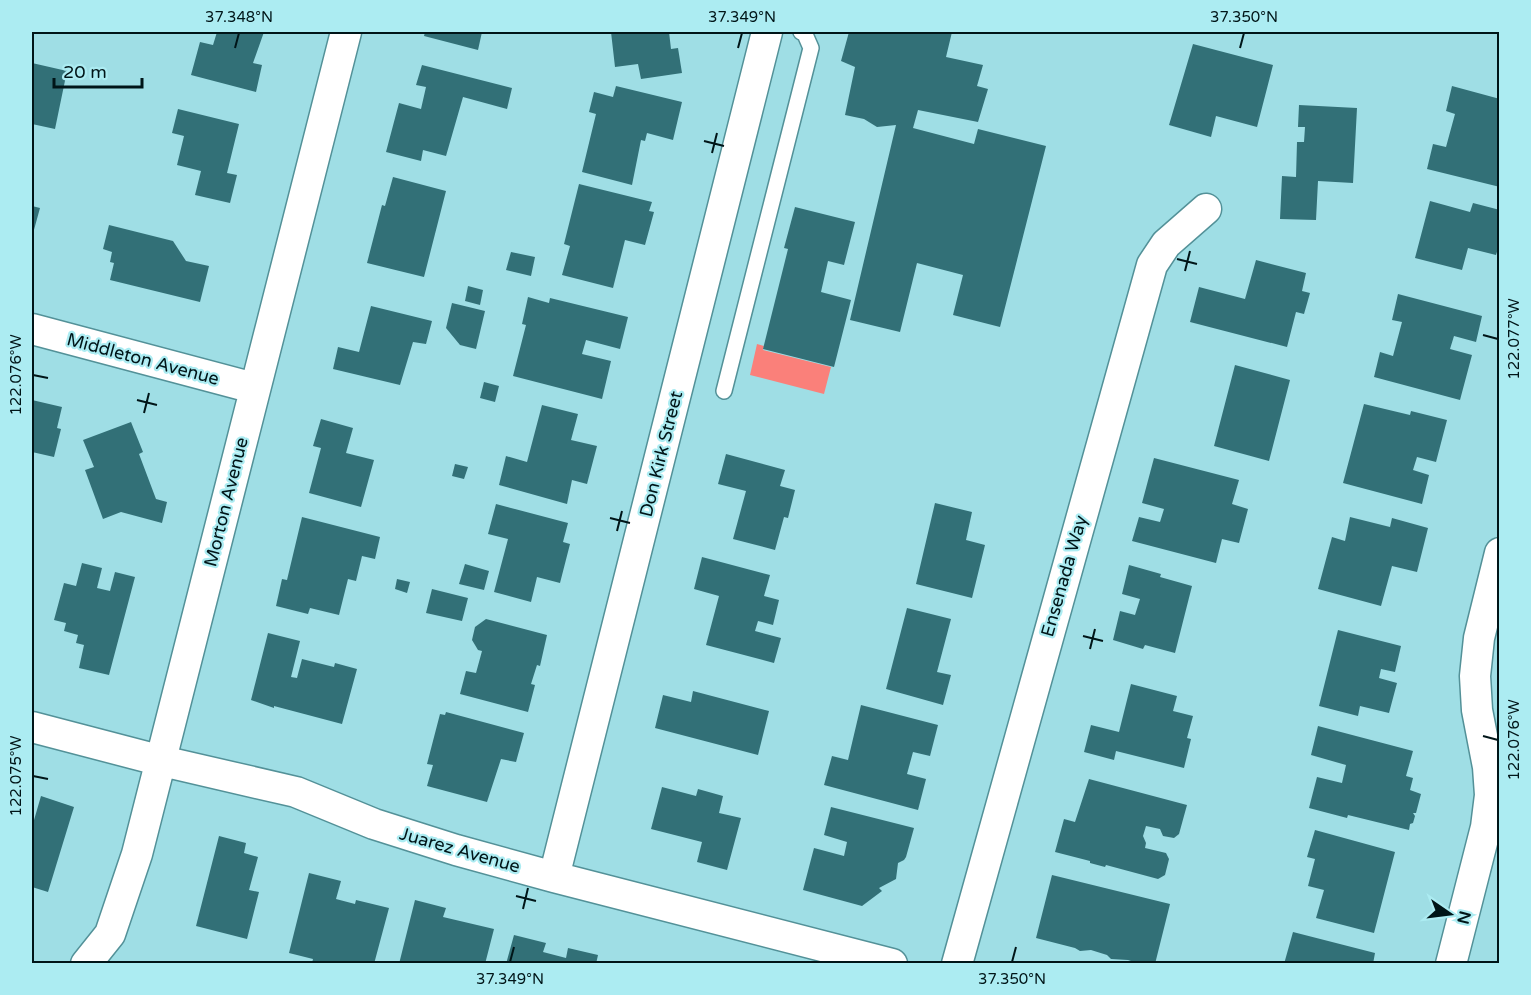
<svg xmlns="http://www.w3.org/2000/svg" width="1531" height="995" viewBox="0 0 1531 995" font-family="'Varela Round',sans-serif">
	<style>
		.green { fill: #fa807a }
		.building { fill: #327077 }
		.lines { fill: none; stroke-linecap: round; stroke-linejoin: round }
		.lane-casing { stroke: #539198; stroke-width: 18 }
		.street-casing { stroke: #539198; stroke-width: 33 }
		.lane { stroke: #fff; stroke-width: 15 }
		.street { stroke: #fff; stroke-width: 30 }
		.ticks { fill: none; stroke: #001518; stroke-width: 2 }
		.labels { text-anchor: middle; stroke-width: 4.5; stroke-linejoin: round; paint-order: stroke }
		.street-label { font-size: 18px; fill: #001518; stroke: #acecf2 }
		.neatline { fill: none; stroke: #001518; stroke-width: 2 }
		.ticks-label { font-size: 15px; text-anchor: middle; fill: #001518 }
	</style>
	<rect width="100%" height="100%" fill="#9fdee5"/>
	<!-- green -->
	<path class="green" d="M757,344L764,346L763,350L831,367L824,394L750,375Z"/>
	<!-- building -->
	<path class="building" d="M217,32H264L253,63L262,65L256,92L191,75L200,42L213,45Z
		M425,32H482L478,50L424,36Z
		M611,32H669L671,49L678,48L682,73L641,79L638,64L615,67Z
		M849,32H952L946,57L983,65L977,86L988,89L978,122L918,110L913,128L974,144L978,129L1046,146L1000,327L953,315L963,275L917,263L900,332L850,320L896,125L877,127L864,119L845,115L855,67L841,61Z
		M1193,44L1273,65L1257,127L1216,116L1211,137L1169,125Z
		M32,63L67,71L55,129L32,124Z
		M422,65L512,88L507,109L463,97L446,156L423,150L421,161L386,152L399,103L421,109L426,87L416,85Z
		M616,86L682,102L673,140L647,133L645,141L641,140L632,185L582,172L596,114L589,112L594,92L613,97Z
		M1452,86L1500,99V187L1427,169L1433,144L1446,147L1455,114L1446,111Z
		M1299,105L1357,108L1353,183L1318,181L1316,220L1280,219L1282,176L1296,177L1297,142H1304L1305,127H1298Z
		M178,109L239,124L227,173L237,175L230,203L195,195L201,171L177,165L184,136L172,133Z
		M393,177L446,191L424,277L367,263L382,205L385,206Z
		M579,184L652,202L649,211L654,212L645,245L625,240L613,288L562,275L570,246L564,244Z
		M1430,201L1470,212L1473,203L1500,210V242L1496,255L1468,248L1462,270L1415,258Z
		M32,206L40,208L32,237Z
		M795,207L855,222L844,265L828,261L821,292L851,300L834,367L763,349L788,249L784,248Z
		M109,225L173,241L186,261L209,266L200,302L110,280L114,263L110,262L112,252L103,249Z
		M511,252L535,257L531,276L506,270Z
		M1256,260L1306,273L1302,291L1310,293L1304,314L1296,312L1287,347L1190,322L1199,287L1245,299Z
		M468,286L483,290L480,305L465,301Z
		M1398,294L1482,316L1476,342L1454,336L1450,349L1472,355L1460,400L1374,377L1380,352L1393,356L1402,322L1392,320Z
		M528,297L549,303L550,298L628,317L620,349L586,340L582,354L611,361L602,399L513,376L526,325L522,324Z
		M452,303L485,311L476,349L460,345L446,328Z
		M371,306L432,321L426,344L413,342L400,385L333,369L338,347L359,352Z
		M1235,365L1290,380L1269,461L1214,446Z
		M484,382L499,386L495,402L480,398Z
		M32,400L62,407L57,428L61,429L54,457L32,452Z
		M1364,404L1410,415L1411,411L1447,420L1436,462L1417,457L1413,470L1429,475L1422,504L1343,483Z
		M542,405L578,414L571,440L597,446L587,484L572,480L567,504L499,485L506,456L527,462Z
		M321,419L353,428L346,453L374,460L361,507L309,493L321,448L313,446Z
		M131,422L143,452L139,454L156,499L167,502L162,523L121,512L103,519L85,470L94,467L83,440Z
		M726,454L785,470L780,486L795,490L788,518L784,517L775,550L733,539L746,491L718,484Z
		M1154,458L1239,480L1232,504L1248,509L1239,543L1222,539L1216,563L1132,541L1139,517L1160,522L1164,509L1142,503Z
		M455,464L468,467L464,479L452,476Z
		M935,503L972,512L966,540L985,545L972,598L916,584Z
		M496,504L568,523L563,542L570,544L560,583L537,577L531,602L494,592L508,539L488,534Z
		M302,517L380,537L375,559L362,556L356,581L348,579L339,615L310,608L308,614L276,606L282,579L287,580Z
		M1350,517L1390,527L1392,518L1428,528L1417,572L1392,566L1381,606L1318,589L1332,537L1345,541Z
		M702,557L770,575L764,596L779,600L773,625L758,621L755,631L781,638L774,663L706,645L719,596L694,589Z
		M82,563L102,568L97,588L110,591L115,572L135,577L109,675L79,668L84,645L76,643L78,635L64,631L66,623L54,620L64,583L76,586Z
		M465,564L489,571L484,590L459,584Z
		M1129,565L1161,574L1160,577L1192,586L1175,653L1145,645L1143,649L1113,640L1120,611L1135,615L1140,599L1122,594Z
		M397,579L410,582L407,593L395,589Z
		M432,589L468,598L462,621L426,613Z
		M907,608L951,619L937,672L951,675L943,705L886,689Z
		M486,619L547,635L540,666L537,665L531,684L535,685L528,712L460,694L466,671L476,673L482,651L478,650L472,640L475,627Z
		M1338,630L1401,646L1395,672L1381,669L1379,678L1397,683L1389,713L1360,706L1358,716L1319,706Z
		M268,633L300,641L291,677L297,678L302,659L334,667L335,663L357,669L342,724L274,706V708L251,700Z
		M1131,684L1177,696L1173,711L1193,716L1187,738L1191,739L1184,768L1116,751L1114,760L1084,752L1091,725L1119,732Z
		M693,691L769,711L758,755L655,728L663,695L691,702Z
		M861,705L938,725L930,756L913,752L907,774L926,779L918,810L824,785L832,756L848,760Z
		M446,712L524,733L516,762L501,759L487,802L427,786L433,765L427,764L440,714L445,715Z
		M1318,726L1413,751L1406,776L1413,778L1410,790L1421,794L1416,813H1413L1415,816L1413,823L1410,824L1409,830L1348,815L1347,818L1309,808L1317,777L1342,783L1346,765L1311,755Z
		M1089,779L1187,805L1179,834L1174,838L1163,836L1160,829L1146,826L1143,836L1146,843L1145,848L1166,853L1169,859L1165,875L1158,879L1106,865L1105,867L1090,863V861L1055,852L1064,819L1075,822Z
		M662,787L696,796L698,789L723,796L719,813L741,818L727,870L697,862L702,842L651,829Z
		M41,796L74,807L48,892L32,887V827Z
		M831,807L914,828L906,857L904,860L898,863L896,879L879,888L882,891L862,906L803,890L814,848L844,856L847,842L824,835Z
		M1315,830L1395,852L1374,933L1316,918L1324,890L1308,886L1315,859L1307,857Z
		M219,836L246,843L244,853L258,857L249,890L259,892L247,939L196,926Z
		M309,873L341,881L336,899L355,904L356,900L389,908L374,964H315L312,963L313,959L289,953Z
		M1052,875L1170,904L1155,964L1137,963L1128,960L1111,959L1107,955L1091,950L1080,951L1075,948L1036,938Z
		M415,900L446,908L443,917L494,929L485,964H399Z
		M1293,932L1375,953L1373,964H1284Z
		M514,935L546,943L543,952L566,958L568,948L598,955L596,964H506Z"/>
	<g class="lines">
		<defs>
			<path id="lane" d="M724,391L811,48L804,32H801"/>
			<path id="street" d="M32,329L254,388
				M32,727L162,761L296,792L374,824L456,850L554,877L892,964
				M554,877L767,32
				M86,964L110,934L137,854L346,32
				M957,964L1152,265L1166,244L1206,209
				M1451,964L1486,827L1490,795L1488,767L1477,710L1475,676L1479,638L1500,553"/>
		</defs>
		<!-- lane casing -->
		<use href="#lane" class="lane-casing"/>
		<!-- street casing -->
		<use href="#street" class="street-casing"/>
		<!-- lane -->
		<use href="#lane" class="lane"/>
		<!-- street -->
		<use href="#street" class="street"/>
	</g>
	<!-- ticks -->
	<path class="ticks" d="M235,48L239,33M738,48L742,33M1240,48L1244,33M704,141L724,146M712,153L717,133M1177,259L1197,264M1185,271L1190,251M1483,335L1498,339M33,375L48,378M137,400L157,405M144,413L149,393M610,518L630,523M617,531L622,511M1083,636L1103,641M1090,649L1095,629M1483,736L1498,740M33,776L48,779M516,896L536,901M523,909L528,888M510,962L514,947M1012,962L1016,947"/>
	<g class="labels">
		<!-- street labels -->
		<g class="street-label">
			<text transform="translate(143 359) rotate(15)" y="6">Middleton Avenue</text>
			<text transform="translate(661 454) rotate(-76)" y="6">Don Kirk Street</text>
			<text transform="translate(226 502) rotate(-76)" y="6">Morton Avenue</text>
			<text transform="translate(1064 576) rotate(-74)" y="6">Ensenada Way</text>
			<text transform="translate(460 850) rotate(16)" y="6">Juarez Avenue</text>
		</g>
	</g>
	<!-- border -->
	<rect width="1531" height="995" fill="none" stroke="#acecf2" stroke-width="66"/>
	<!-- north arrow -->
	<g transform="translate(1450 914) rotate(104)" stroke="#acecf2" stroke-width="4.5" paint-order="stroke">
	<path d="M0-4.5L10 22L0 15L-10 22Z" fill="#001518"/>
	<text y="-9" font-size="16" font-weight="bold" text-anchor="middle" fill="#001518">N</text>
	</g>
	<!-- scale -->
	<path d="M54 78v9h88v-9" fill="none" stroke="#001518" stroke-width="3"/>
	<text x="63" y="78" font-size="18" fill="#001518" stroke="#acecf2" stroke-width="4.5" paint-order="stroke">20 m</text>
	<rect x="33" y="33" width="1465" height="929" class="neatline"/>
	<g class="ticks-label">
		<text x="239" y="22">37.348°N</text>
		<text x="742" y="22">37.349°N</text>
		<text x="1244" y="22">37.350°N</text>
		<text transform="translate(1514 339) rotate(-90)" y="5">122.077°W</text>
		<text transform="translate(16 375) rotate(-90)" y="5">122.076°W</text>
		<text transform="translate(1514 740) rotate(-90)" y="5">122.076°W</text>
		<text transform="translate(16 776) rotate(-90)" y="5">122.075°W</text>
		<text x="510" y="984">37.349°N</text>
		<text x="1012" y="984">37.350°N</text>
	</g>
</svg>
